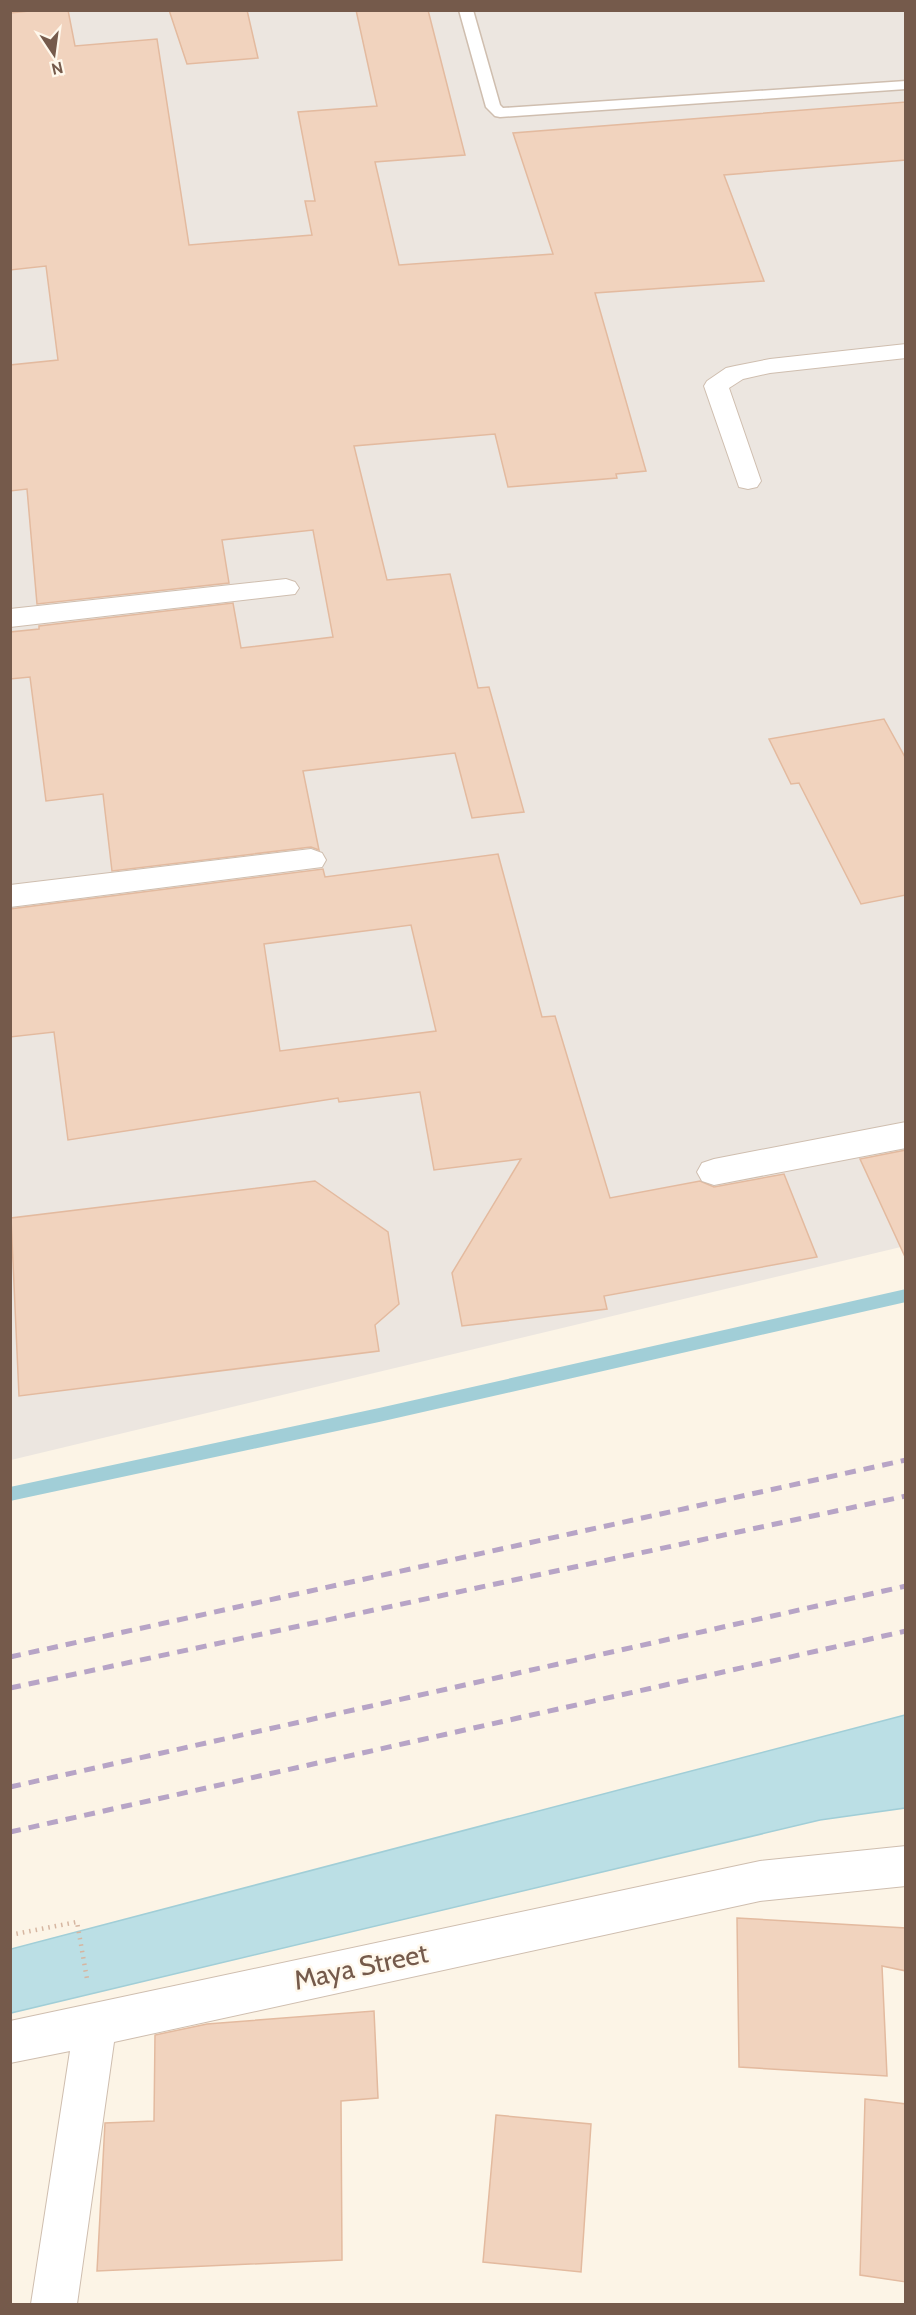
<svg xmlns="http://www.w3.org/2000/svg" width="916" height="2315" viewBox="0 0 916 2315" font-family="Cabin,sans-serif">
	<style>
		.industrial { fill: #ece6e0 }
		.water { fill: #bbdfe5; stroke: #a1ced7; stroke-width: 1.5 }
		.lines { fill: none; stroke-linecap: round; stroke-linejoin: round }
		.stream { fill: #a1ced7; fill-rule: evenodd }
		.building { fill: #f1d3be; stroke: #e3ba9f; stroke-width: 1.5; fill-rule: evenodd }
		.service-casing { stroke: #cfbeaf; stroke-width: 3 }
		.minor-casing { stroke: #cfbeaf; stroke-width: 2 }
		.path { stroke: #d6b6a1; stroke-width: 4.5; stroke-dasharray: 1.5 5; stroke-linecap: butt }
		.service { fill: #fff; fill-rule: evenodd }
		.minor { fill: #fff; fill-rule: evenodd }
		.rail { stroke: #b7a4c6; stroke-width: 5; stroke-dasharray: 11 8; stroke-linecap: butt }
		.labels { text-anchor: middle; stroke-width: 5; stroke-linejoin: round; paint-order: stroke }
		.near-street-label { font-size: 27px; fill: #755a4b; stroke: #fff8ec }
	</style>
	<rect width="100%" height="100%" fill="#fcf4e6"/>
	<!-- industrial -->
	<path class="industrial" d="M10,11H905V1246L11,1460Z"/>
	<!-- water -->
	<path class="water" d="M905,1715V1808L820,1820L11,2013V1949Z"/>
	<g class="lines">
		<!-- stream -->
		<path class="stream" d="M906,1289V1302L379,1422L10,1501V1487L379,1408Z"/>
	</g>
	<!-- building -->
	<path class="building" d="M39,10H68L75,46L157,39L189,245L312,235L305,201H315L298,112L377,106L356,10H428L465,155L375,162L399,265L553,254L513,133L906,102V160L724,175L764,281L595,293L646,471L616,474L617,478L508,487L495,434L354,446L387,580L450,574L478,688L489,687L524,812L472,818L455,753L303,771L319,850L311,847L112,871L103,794L46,801L30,677L10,679V632L39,629V626L233,603L241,648L333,637L313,530L222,540L229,583L37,604L27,489L10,491V365L58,360L46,266L10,270V13Z
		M169,10H247L258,58L187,64Z
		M884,719L906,759V895L861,904L799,783L791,784L769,739Z
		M498,854L542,1017L555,1016L610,1198L700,1181L714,1187L784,1174L817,1257L604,1296L607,1309L462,1326L452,1273L521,1159L434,1170L420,1092L339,1102L338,1098L68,1140L54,1032L10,1037V909L323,869L325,877ZM411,925L436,1031L280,1051L264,944Z
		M906,1150V1259L860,1159Z
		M315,1181L388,1232L399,1304L375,1325L379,1351L19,1396L11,1218Z
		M737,1918L906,1928V1971L882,1966L887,2076L739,2067Z
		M374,2011L378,2098L341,2101L342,2260L97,2271L105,2123L154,2121L155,2035L207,2024Z
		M865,2099L906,2104V2282L860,2275Z
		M496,2115L591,2124L581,2272L483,2262Z"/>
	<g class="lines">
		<defs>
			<path id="service" d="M459,10H473L500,105L503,108L906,81V89L500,117L495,116L486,107Z"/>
			<path id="minor" d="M906,344V358L770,373L743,379L729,388L761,481L757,487L748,489L739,487L704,386L707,381L726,368L735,366L770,359Z
				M286,579L295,582L299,588L295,594L10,627V609Z
				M311,849L322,853L326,860L322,867L10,907V885Z
				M906,1122V1148L714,1185L702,1181L697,1172L702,1163L714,1159Z
				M906,1846V1886L760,1901L114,2042L77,2304H31L70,2051L10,2063V2021L760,1861Z"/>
		</defs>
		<!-- service casing -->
		<use href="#service" class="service-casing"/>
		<!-- minor casing -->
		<use href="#minor" class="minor-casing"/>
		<!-- path -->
		<path class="path" d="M10,1935L77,1922L87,1979"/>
		<!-- service -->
		<use href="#service" class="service"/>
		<!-- minor -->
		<use href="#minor" class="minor"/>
		<!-- rail -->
		<path class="rail" d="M10,1657L906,1460
			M10,1688L906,1496
			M10,1787L906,1586
			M10,1832L906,1631"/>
	</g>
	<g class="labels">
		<!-- near-street labels -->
		<g class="near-street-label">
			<text transform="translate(361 1967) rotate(-12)" y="9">Maya Street</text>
		</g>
	</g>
	<!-- border -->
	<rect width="916" height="2315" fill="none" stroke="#755a4b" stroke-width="24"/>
	<!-- north arrow -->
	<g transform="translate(54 54) rotate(167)" stroke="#fff8ec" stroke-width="4.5" paint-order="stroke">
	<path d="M0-4.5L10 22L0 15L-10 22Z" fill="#755a4b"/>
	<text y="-9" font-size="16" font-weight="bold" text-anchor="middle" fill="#755a4b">N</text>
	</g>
</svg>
